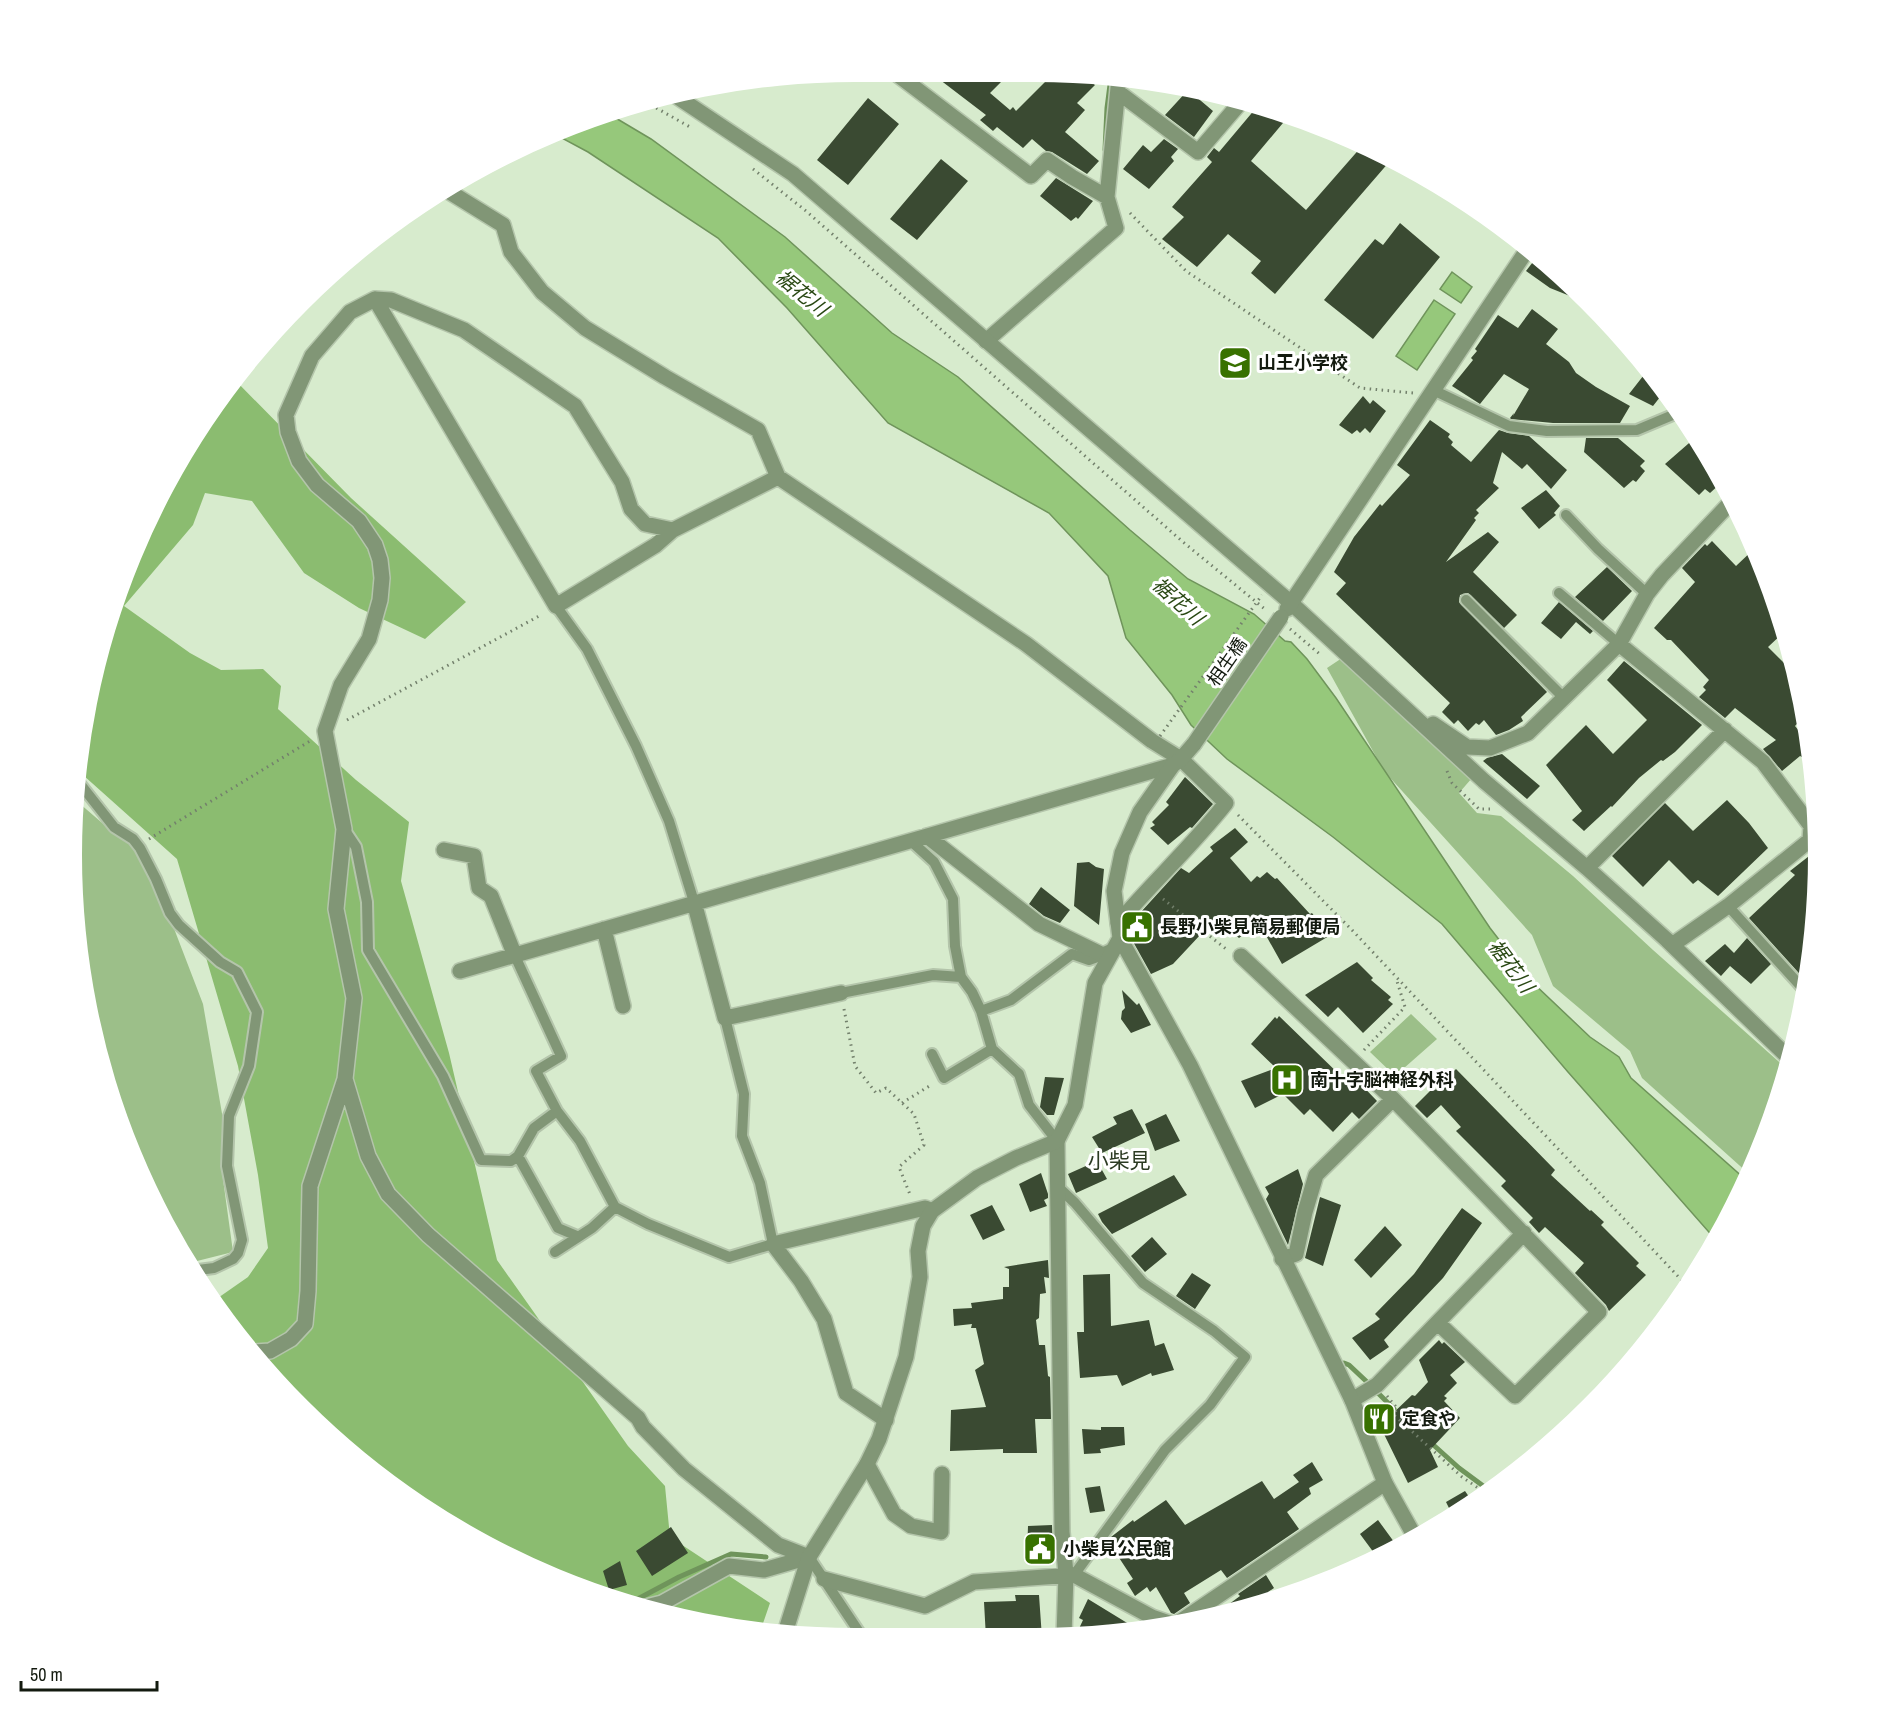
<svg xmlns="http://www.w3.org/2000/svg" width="1891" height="1711" viewBox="0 0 1891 1711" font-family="'Archivo Narrow','Noto Sans JP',sans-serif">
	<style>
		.green { fill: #9cbf89 }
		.forest { fill: #8bbc70 }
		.water { fill: #96c87b; stroke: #6f945b; stroke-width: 1.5 }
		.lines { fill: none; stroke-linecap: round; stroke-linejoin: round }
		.stream { stroke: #6f945b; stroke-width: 5 }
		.building { fill: #3a4a32 }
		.service-casing { stroke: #b4c5ab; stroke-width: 14 }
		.minor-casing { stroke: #b4c5ab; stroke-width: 18 }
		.tertiary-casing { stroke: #b4c5ab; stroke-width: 18 }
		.path { stroke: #73806c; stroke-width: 3; stroke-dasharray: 1.5 4.5; stroke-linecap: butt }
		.service { stroke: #819676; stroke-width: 10 }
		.minor { stroke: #819676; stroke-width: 15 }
		.tertiary { stroke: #819676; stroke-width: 15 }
		.tertiary-bridge-casing { stroke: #b4c5ab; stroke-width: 18; stroke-linecap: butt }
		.path-bridge { stroke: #73806c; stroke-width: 3; stroke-dasharray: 1.5 4.5; stroke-linecap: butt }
		.tertiary-bridge { stroke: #819676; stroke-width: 15 }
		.labels { text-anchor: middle; stroke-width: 6; stroke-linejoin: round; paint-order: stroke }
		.poi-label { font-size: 18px; font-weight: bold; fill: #131a0f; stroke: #fff; text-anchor: start }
		.street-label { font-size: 18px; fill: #131a0f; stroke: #fff }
		.water-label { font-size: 20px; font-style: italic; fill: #294813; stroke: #fff }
		.quarter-label { font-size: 21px; fill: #2c3b23; stroke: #fff }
	</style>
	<rect width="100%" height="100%" fill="#d7ebcd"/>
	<!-- green -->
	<path class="green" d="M1342,658L1472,778L1459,793L1477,813L1501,816L1573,876L1653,950L1786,1068L1759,1155L1749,1174L1642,1078L1630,1051L1553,986L1532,935L1384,771L1327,668Z
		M79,803L108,828L137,847L150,866L203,1004L224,1125L222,1172L233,1252L193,1262L132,1156L87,1009L72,855Z
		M1411,1014L1437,1039L1395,1076L1370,1052Z"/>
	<!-- forest -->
	<path class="forest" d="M234,379L351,498L466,602L425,639L359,608L304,573L252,501L205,493L193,525L124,606L190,653L221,670L263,669L281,686L278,709L356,780L409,822L401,881L449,1053L497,1260L628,1446L665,1486L670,1537L770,1603L760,1632L604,1598L464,1534L339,1445L234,1332L215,1300L248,1277L268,1248L258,1175L238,1066L177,859L83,775L99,653L153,509Z"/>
	<!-- water -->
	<path class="water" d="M614,117L651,139L785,237L892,333L958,377L1130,530L1188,579L1254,614L1285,641L1291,642L1307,659L1336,698L1490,928L1531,981L1590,1037L1619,1057L1631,1078L1746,1180L1715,1239L1568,1072L1442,924L1333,837L1227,759L1191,725L1172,695L1126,638L1108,576L1049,513L888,423L787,308L718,238L588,152L558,136Z
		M1452,272L1472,287L1461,303L1440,289Z
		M1434,300L1455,314L1417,370L1396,356Z"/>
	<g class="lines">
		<!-- stream -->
		<path class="stream" d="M1105,150L1107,108L1111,77
			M1344,1363L1349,1365L1366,1381
			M1378,1393L1394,1409
			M1429,1441L1459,1468L1490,1491
			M1533,1456L1612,1382
			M626,1603L634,1601L679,1577L731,1554L766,1557"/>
	</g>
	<!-- building -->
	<path class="building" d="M931,73H991L1001,82L990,93L1010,110L1013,107L1016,111L1054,73L1083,74L1095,85L1077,103L1085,110L1065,132L1099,161L1087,174L1052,152L1046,151L1032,139L1023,148L997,127L993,131L980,120L986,115Z
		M1188,90L1213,111L1194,137L1165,115Z
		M868,98L899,124L848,185L817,160Z
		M1256,108L1288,117L1251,161L1306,210L1362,146L1390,161L1275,294L1251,273L1261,261L1228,234L1197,267L1162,239L1184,217L1172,207L1212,162L1207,157L1214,148L1219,152Z
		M1164,139L1178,149L1171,157L1174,161L1149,189L1123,169L1143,145L1151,152Z
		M941,159L968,181L917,240L890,219Z
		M1056,178L1093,201L1078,219L1076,217L1071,221L1040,196Z
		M1400,223L1440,257L1373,339L1324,300L1375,239L1383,245Z
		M1536,258L1583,296L1580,300L1550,288L1526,271Z
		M1532,309L1558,329L1546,344L1569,362L1576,373L1596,387L1630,406L1620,423H1553L1511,419L1510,418L1514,413L1513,416L1529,389L1504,374L1480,404L1452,386L1473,360L1471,358L1477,351L1475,349L1498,315L1518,328Z
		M1647,371L1664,392L1653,406L1629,394Z
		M1363,396L1370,404L1373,400L1386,411L1370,433L1365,428L1360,433L1357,430L1352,434L1339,425Z
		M1430,420L1450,434L1448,437L1453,442L1451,445L1471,462L1499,430L1508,433L1529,436L1567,470L1551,489L1527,464L1522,469L1502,452L1493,483L1499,488L1476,510L1479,513L1474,518L1476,520L1446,562L1488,532L1499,542L1473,572L1517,615L1504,628L1468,593L1460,595L1459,602L1547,692L1521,717L1523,721L1509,730L1496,735L1484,720L1479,725L1476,723L1468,731L1458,720L1454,724L1442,712L1450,703L1336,594L1346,583L1334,572L1354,537L1380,504L1382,506L1410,475L1397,465Z
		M1696,437L1721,483L1710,493L1705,489L1699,495L1665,464Z
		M1586,438H1618L1645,461L1640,466L1645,471L1636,482L1633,480L1624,488L1584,452Z
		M1546,490L1560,506L1554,513L1556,515L1539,529L1521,508Z
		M1712,541L1736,566L1755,548L1759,555L1783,633L1768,647L1796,675L1800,689L1792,697L1805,710V715L1795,726L1808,742L1810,761L1800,756L1782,771L1763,749L1776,740L1735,708L1725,718L1699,697L1706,690L1703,687L1709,680L1671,640H1667L1654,628L1695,582L1682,568L1705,544L1707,546Z
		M1607,567L1632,591L1603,621L1575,597Z
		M1559,602L1593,631L1590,634L1576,622L1561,639L1541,623Z
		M1624,661L1702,725L1675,752L1663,761L1661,760L1639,778L1612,807L1611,806L1584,831L1572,820L1582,811L1546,765L1586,725L1613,754L1647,720L1607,680Z
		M1502,754L1540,786L1527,799L1483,761L1487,758Z
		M1185,777L1213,804L1192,828L1190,827L1168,845L1150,828L1155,825L1152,822L1169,805L1166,802Z
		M1727,800L1749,823L1768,848L1718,896L1698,880L1693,884L1669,860L1643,887L1612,856L1665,803L1693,831Z
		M1235,828L1248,842L1230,858L1251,882L1257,876L1260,878L1267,872L1275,879L1277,878L1310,914L1312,913L1329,936L1282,964L1259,923L1239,938L1216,918L1173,964L1151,974L1131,938L1134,935L1132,925L1145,917L1140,913L1181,868L1189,873L1213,851L1210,847Z
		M1818,849L1819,855L1807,982L1749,918L1795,875L1790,871Z
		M1089,862L1096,867L1104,869L1099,925L1074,906L1077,863Z
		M1041,887L1070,910L1060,923L1044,916L1029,904Z
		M1747,938L1771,964L1751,984L1730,966L1721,976L1705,961L1725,944L1734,953Z
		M1357,962L1373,978L1371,980L1391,997L1388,1000L1393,1004L1363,1033L1338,1007L1328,1017L1305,995Z
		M1122,990L1137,1005L1139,1003L1151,1025L1131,1033L1121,1019L1122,1011L1125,1008Z
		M1279,1016L1344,1079L1350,1073L1377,1101L1359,1119L1352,1112L1333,1132L1310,1109L1304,1115L1283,1094L1255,1108L1241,1081L1276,1068L1251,1044L1275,1017L1277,1019Z
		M1456,1069L1555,1170L1551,1175L1590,1211L1591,1210L1604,1222L1601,1225L1639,1263L1636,1266L1646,1275L1609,1311L1606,1305L1575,1273L1584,1263L1545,1227L1539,1233L1529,1222L1533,1218L1501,1186L1506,1181L1456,1131L1461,1127L1441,1105L1427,1118L1415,1106L1433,1088L1435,1090Z
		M1045,1077L1064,1078L1054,1115H1047L1040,1107Z
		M1132,1109L1145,1133L1102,1153L1092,1137L1117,1124L1113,1117Z
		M1166,1114L1180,1141L1155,1151L1145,1124Z
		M1097,1161L1107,1179L1076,1193L1068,1174Z
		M1298,1169L1303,1184L1288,1245L1266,1199L1269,1194L1265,1187Z
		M1041,1173L1048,1194V1198L1044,1200L1047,1206L1030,1212L1019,1184Z
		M1174,1175L1187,1195L1112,1234L1102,1222L1098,1214Z
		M1320,1197L1341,1205L1323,1266L1305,1258Z
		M992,1205L1005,1230L983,1240L970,1215Z
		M1462,1208L1482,1223L1443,1278L1384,1340L1389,1347L1370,1360L1352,1338L1380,1319L1375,1314L1414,1274Z
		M1385,1226L1402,1245L1371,1278L1354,1260Z
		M1152,1237L1167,1254L1145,1272L1131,1256Z
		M1048,1260L1049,1278L1044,1277L1046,1293L1040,1294L1039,1318L1036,1320L1039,1345H1045L1048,1376L1050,1377L1051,1419H1035L1037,1453H1003V1449L950,1451L951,1410L986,1407L975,1370L984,1364L976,1328H971L972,1324L954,1326L953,1309L972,1308L971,1303L1003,1299V1287H1009V1269L1004,1267Z
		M1192,1273L1211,1285L1195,1309L1176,1296Z
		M1110,1274L1111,1326L1149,1320L1155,1346L1164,1343L1174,1370L1152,1376L1151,1373L1122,1386L1117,1375L1080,1378L1077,1332H1084L1083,1275Z
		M1439,1340L1442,1344L1444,1342L1465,1362L1450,1375L1457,1383L1444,1396L1447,1398L1444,1401L1460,1418L1430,1450L1438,1467L1408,1483L1381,1428L1377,1430L1369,1415L1384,1407L1389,1417L1412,1395L1415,1396L1428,1382L1419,1360Z
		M1101,1427H1124L1125,1445L1100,1449L1101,1453L1084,1454L1082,1429L1101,1430Z
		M1312,1462L1323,1480L1309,1488L1311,1494L1287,1512L1299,1529L1227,1578L1221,1570L1184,1593L1190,1603L1174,1614L1171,1613L1156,1587L1150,1592L1147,1587L1135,1596L1127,1583L1133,1579L1110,1544L1111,1537L1133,1520L1134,1522L1166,1500L1185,1525L1262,1481L1274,1499L1299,1482L1293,1475Z
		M1100,1486L1105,1511L1090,1513L1085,1488Z
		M1465,1491L1474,1504L1453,1516L1446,1502Z
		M1378,1520L1397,1546L1377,1557L1360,1534Z
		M1052,1525L1053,1551L1027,1555L1028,1526Z
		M671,1527L688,1553L652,1576L636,1551Z
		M620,1561L627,1585L609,1590L603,1571Z
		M1266,1575L1274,1588L1268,1592L1274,1598L1218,1615L1217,1613L1240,1596L1238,1594Z
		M1015,1595H1039L1042,1638H986L984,1602L1016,1601Z
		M1088,1599L1137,1629L1076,1635L1083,1620L1079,1618Z"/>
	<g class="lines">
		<defs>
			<path id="service" d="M1433,390L1509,426L1547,431L1637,430L1680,412
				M1566,515L1598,549L1647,594
				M1559,593L1619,644
				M1466,600L1565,699
				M556,606L587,649L636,746L669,821L694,902
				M81,785L114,827L133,839L140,848L156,879L170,913L179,925L220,962L237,972L257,1012L249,1066L229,1116L227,1166L242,1240L238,1253L233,1259L214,1268L198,1270
				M344,829L356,847L367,902L368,950L443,1076L481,1160L511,1161L518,1156L534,1128L557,1111
				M911,841L934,862L953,899L955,946L961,977L972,992L981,1011L992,1049L1019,1074L1029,1105L1057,1141
				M1728,906L1806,992
				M515,956L561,1056L536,1071L557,1111L580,1141L615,1207L648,1224L729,1257L773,1244L760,1183L742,1136L744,1094L725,1018
				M841,993L933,975L961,977
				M981,1011L1011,1000L1072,954L1089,960L1103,955
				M932,1054L944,1078L992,1049
				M518,1156L558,1228L577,1236
				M1057,1186L1075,1203L1143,1283L1214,1331L1245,1357L1210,1405L1165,1450L1074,1575
				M555,1252L592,1228L615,1207
				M809,1557L861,1635"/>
			<path id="minor" d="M894,72L1031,176L1047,160L1072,177L1107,197
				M1118,92L1198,152L1240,103
				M448,191L503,225L511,252L542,292L585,328L665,377L758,430L778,477L1026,644L1152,741L1181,759L1226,803C1193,845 1153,882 1118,923
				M375,299L556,606L656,545L673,530L778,477
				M986,341L1116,228L1107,197L1119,78
				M1291,603L1484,781L1587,868L1667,940L1789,1058
				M1619,644L1763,762L1811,826L1810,840L1728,906L1672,945
				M1433,724L1467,747L1490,748L1528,733L1619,644L1647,594L1662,575L1731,502
				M927,836L1039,924L1103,955L1112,951
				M444,850L474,856L479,888L491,896L515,956
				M1587,868L1725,730
				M694,902L725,1018L841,993
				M604,929L623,1006
				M1241,956L1393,1099L1599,1312L1515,1396L1438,1323
				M460,971L1173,765
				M345,1079L368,1156L388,1194L428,1235L638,1418L643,1427L684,1469L778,1545L809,1557
				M1057,1141L1062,1532L1066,1574L1064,1636
				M1282,1259L1296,1254L1305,1212L1316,1175L1393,1099
				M252,1352L270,1351L291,1339L305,1324L308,1291L310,1186L345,1079L354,998L336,909L344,829L325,731L341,685L369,639L380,600L382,578L380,560L375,545L359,521L317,485L299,461L288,432L286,415L312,356L350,312L375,299L391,300L464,330L575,406L622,482L631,509L645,524L673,530
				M1352,1400L1377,1385L1524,1233
				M886,1420L846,1393L824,1319L801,1281L773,1244L925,1208L932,1211
				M867,1464L894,1514L911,1526L941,1532L942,1474
				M824,1579L925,1606L974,1582L1074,1575L1152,1617L1175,1625L1385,1483
				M646,1607L662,1603L729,1566L764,1570L809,1557"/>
			<path id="tertiary" d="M676,96L793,174L1291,603
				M1287,609L1527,250
				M1194,744L1181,759L1173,765L1140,812L1122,853L1114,891L1120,938L1190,1065L1352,1400L1385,1483L1415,1537
				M785,1633L809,1557L867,1464L879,1439L906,1357L920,1277L918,1251L923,1226L932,1211L977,1178L1016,1158L1057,1141L1075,1105L1095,983L1120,938"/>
		</defs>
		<!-- service casing -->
		<use href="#service" class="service-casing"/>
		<!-- minor casing -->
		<use href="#minor" class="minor-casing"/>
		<!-- tertiary casing -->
		<use href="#tertiary" class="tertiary-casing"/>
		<!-- path -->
		<path class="path" d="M651,105L690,127
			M753,169L806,211L1183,542L1266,610
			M1130,213L1186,271L1360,388L1413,393
			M1290,629L1322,656
			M347,720L541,615
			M1447,771L1452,783L1479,809H1491
			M1238,815L1352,930L1689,1288
			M149,839L310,741
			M1163,899L1226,949
			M844,1009L855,1066L876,1093L886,1088L914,1114L924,1145L899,1167L911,1197
			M1364,1050L1405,1007L1396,978
			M902,1103L931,1085
			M1387,1396L1397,1408L1394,1415L1462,1477L1487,1494
			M1238,1602L1245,1607"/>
		<!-- service -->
		<use href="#service" class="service"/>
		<!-- minor -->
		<use href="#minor" class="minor"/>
		<!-- tertiary -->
		<use href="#tertiary" class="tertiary"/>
		<defs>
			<path id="tertiary-bridge" d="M1194,744L1281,617"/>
		</defs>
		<!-- tertiary-bridge casing -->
		<use href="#tertiary-bridge" class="tertiary-bridge-casing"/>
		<!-- path-bridge -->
		<path class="path-bridge" d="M1160,736L1262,595"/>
		<!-- tertiary-bridge -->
		<use href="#tertiary-bridge" class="tertiary-bridge"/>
	</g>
	<!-- icons -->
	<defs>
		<symbol id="school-square" viewBox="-11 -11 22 22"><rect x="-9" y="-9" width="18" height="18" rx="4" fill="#387100" stroke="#fff"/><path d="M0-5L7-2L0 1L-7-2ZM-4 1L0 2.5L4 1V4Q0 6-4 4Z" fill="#fff"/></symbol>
		<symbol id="civic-square" viewBox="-11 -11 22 22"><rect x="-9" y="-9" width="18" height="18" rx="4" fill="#387100" stroke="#fff"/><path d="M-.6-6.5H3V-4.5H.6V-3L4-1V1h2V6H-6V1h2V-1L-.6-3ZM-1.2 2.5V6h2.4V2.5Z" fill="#fff"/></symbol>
		<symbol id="hospital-square" viewBox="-11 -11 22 22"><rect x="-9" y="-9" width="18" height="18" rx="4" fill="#387100" stroke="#fff"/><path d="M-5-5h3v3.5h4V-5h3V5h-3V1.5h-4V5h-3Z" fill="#fff"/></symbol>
		<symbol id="restaurant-square" viewBox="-11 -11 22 22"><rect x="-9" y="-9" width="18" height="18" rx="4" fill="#387100" stroke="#fff"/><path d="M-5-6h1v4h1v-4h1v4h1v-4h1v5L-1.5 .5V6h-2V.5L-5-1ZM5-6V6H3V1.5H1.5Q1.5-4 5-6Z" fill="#fff"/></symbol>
	</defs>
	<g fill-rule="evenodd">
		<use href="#school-square" x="1216" y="344" width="38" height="38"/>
		<use href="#civic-square" x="1118" y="908" width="38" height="38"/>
		<use href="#hospital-square" x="1268" y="1061" width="38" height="38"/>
		<use href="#restaurant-square" x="1360" y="1400" width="38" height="38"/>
		<use href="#civic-square" x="1021" y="1530" width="38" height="38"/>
	</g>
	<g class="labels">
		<!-- poi labels -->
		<g class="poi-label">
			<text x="1258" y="369">山王小学校</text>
			<text x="1160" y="933">長野小柴見簡易郵便局</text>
			<text x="1310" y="1086">南十字脳神経外科</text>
			<text x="1402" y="1425">定食や</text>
			<text x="1063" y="1555">小柴見公民館</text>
		</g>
		<!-- street labels -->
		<g class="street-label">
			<text transform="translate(1227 662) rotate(-55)" y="6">相生橋</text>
		</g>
		<!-- water labels -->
		<g class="water-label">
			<text transform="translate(802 293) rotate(39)" y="7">裾花川</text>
			<text transform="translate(1178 601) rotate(42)" y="7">裾花川</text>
			<text transform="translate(1511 966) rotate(53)" y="7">裾花川</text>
		</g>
		<!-- quarter labels -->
		<g class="quarter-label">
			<text x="1119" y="1168">小柴見</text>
		</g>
	</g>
	<!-- crop -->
	<path d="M0 0H1891V1711H0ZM855 82H1035A773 773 0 0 1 1808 855V855A773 773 0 0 1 1035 1628H855A773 773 0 0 1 82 855V855A773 773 0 0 1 855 82Z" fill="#fff" fill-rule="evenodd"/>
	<!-- scale -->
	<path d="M21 1681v9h136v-9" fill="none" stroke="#131a0f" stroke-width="3"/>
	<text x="30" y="1681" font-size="18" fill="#131a0f" stroke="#ffffff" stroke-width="4.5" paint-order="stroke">50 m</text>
</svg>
